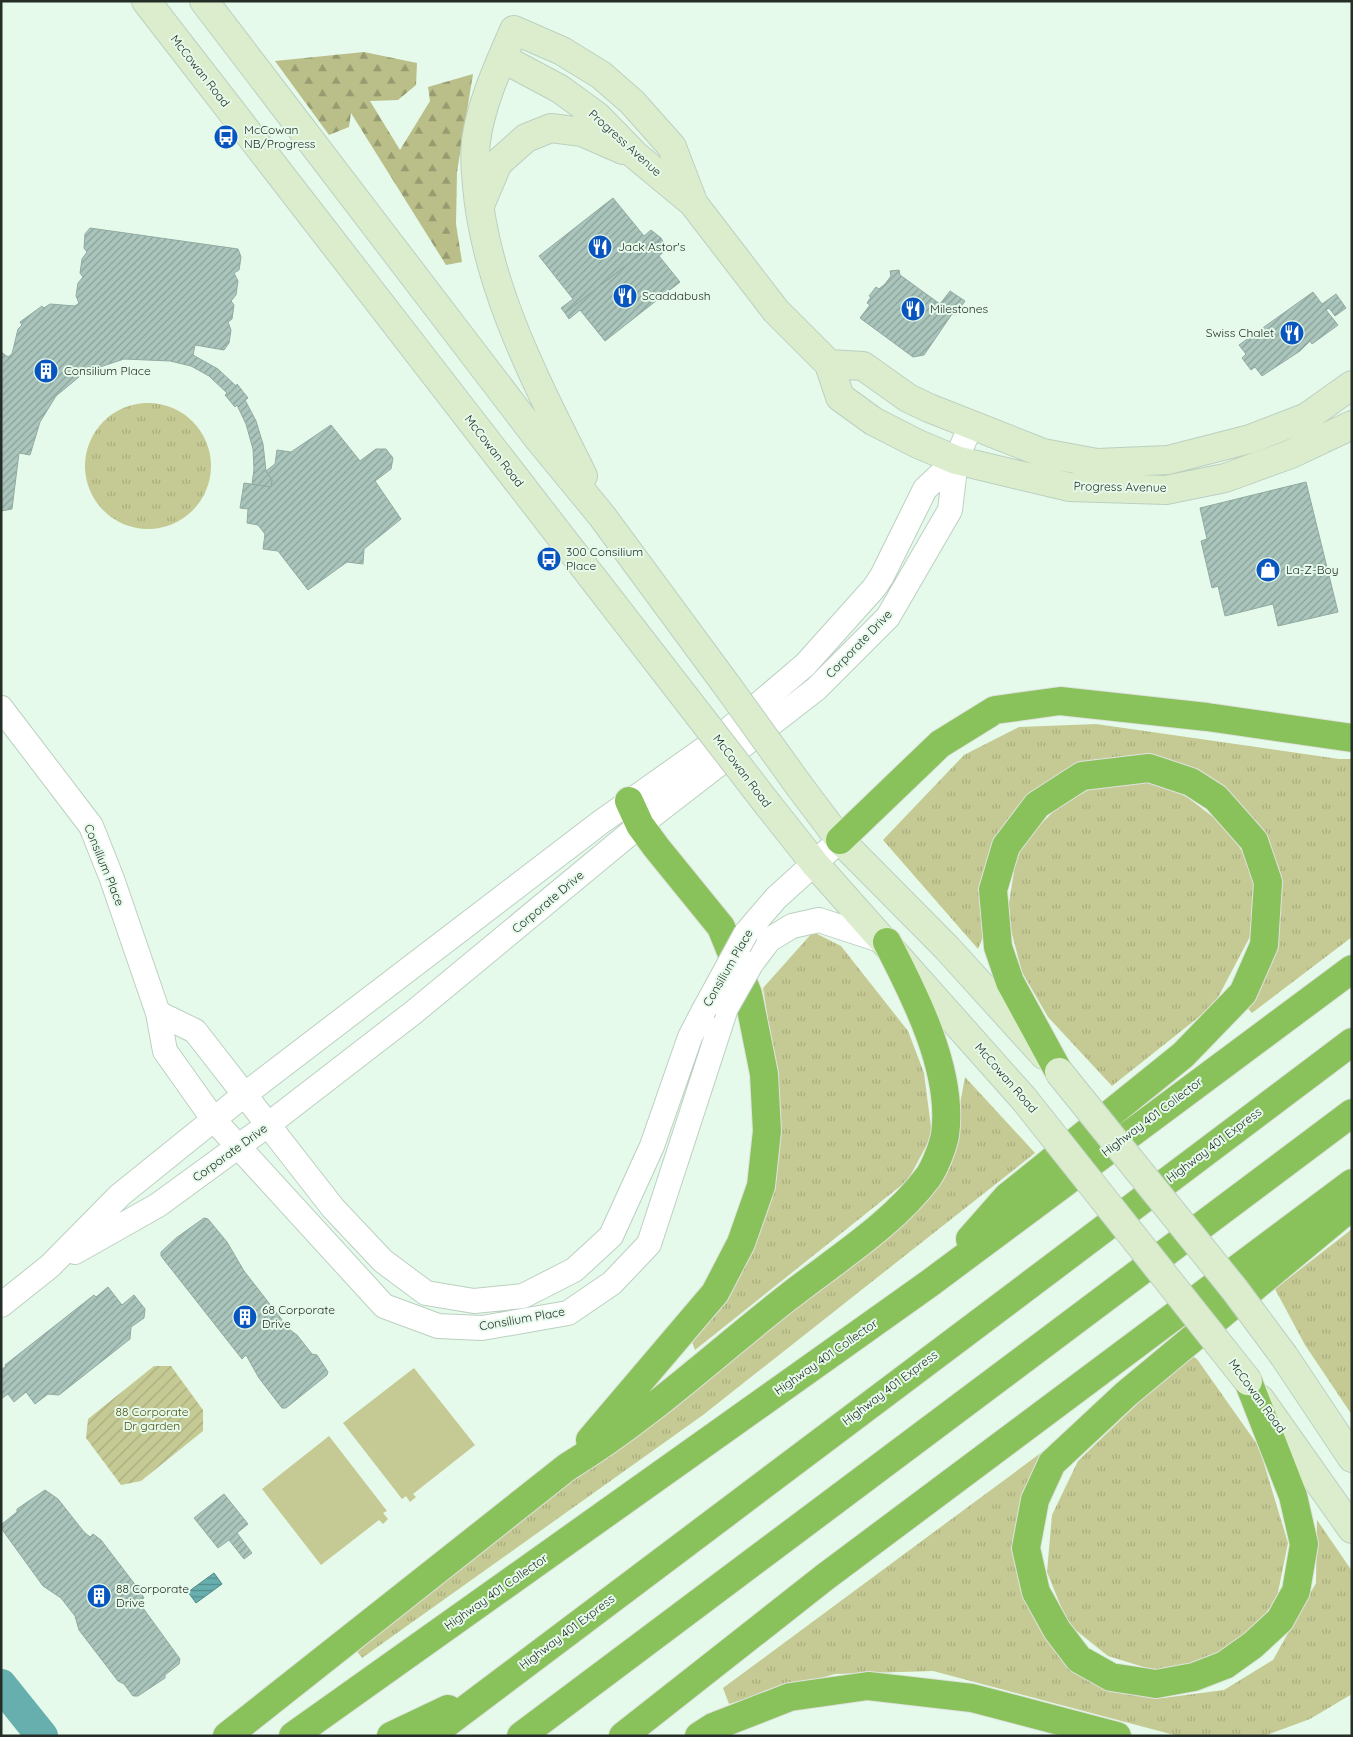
<svg xmlns="http://www.w3.org/2000/svg" width="1353" height="1737" viewBox="0 0 1353 1737" font-family="Quicksand,sans-serif">
	<style>
		.grass { fill: url(#grass-tufts) }
		.forest { fill: url(#forest-firs) }
		.park { fill: #c5c993 }
		.garden { fill: url(#garden-furrows) }
		.water { fill: url(#water-rules); stroke: #538786 }
		.lines { fill: none; stroke-linecap: round; stroke-linejoin: round }
		.river { stroke: #67aeae; stroke-width: 32 }
		.building { fill: url(#building-hatch); stroke: #91aba3 }
		.tertiary-casing { stroke: #bbd0c0; stroke-width: 26 }
		.secondary-casing { stroke: #bbd0c0; stroke-width: 30 }
		.motorway-casing { stroke: #e0e2e1; stroke-width: 30 }
		.tertiary { stroke: #fff; stroke-width: 24 }
		.secondary { stroke: #dcedce; stroke-width: 28 }
		.motorway { stroke: #89c25a; stroke-width: 28 }
		.tertiary-bridge-casing { stroke: #bbd0c0; stroke-width: 26; stroke-linecap: butt }
		.secondary-bridge-casing { stroke: #bbd0c0; stroke-width: 30; stroke-linecap: butt }
		.tertiary-bridge { stroke: #fff; stroke-width: 24 }
		.secondary-bridge { stroke: #dcedce; stroke-width: 28 }
		.labels { text-anchor: middle; stroke-width: 4; stroke-linejoin: round; paint-order: stroke }
		.street-label { font-size: 12px; fill: #252d27; stroke: #e5faea }
		.poi-label { font-size: 12px; fill: #252d27; stroke: #e5faea; text-anchor: start }
		.park-label { font-size: 12px; fill: #505215; stroke: #e5faea }
	</style>
	<defs>
		<pattern id="grass-tufts" width="24" height="20" patternUnits="userSpaceOnUse" patternTransform="scale(1.25)"><rect width="24" height="20" fill="#c5c993"/><path d="M3 7l-1-3M5 7V3M7 7l1-3M15 17l-1-3M17 17v-4M19 17l1-3" fill="none" stroke="#a9ad7f"/></pattern>
		<pattern id="forest-firs" width="22" height="20" patternUnits="userSpaceOnUse" patternTransform="scale(1.25)"><rect width="22" height="20" fill="#babe89"/><path d="M5 1l3.5 6h-7zM16 11l3.5 6h-7z" fill="#979b70"/></pattern>
		<pattern id="garden-furrows" width="10" height="10" patternUnits="userSpaceOnUse" patternTransform="scale(1.25)"><rect width="10" height="10" fill="#c5c993"/><path d="M-1 1l2-2M0 10L10 0M9 11l2-2" fill="none" stroke="#a9ad7f"/></pattern>
		<pattern id="water-rules" width="6" height="5" patternUnits="userSpaceOnUse" patternTransform="scale(1.25)"><rect width="6" height="5" fill="#67aeae"/><path d="M0 2.5h6" fill="none" stroke="#558e8e"/></pattern>
		<pattern id="building-hatch" width="6" height="6" patternUnits="userSpaceOnUse" patternTransform="scale(1.25)"><rect width="6" height="6" fill="#aac5bc"/><path d="M-1 1l2-2M0 6l6-6M5 7l2-2" fill="none" stroke="#8aa099"/></pattern>
	</defs>
	<rect width="100%" height="100%" fill="#e5faea"/>
	<!-- grass -->
	<path class="grass" d="M85 466a63 63 0 1 1 126 0a63 63 0 1 1-126 0Z
		M1096,724L1339,759H1352V937L1252,1013L1244,1004L1274,957L1277,920L1236,801L1091,765L994,844L983,937L978,949L883,840L964,755L1019,727Z
		M1150,780L1187,797L1230,830L1256,877L1254,929L1214,1005L1112,1086L1048,1017L1022,972L1007,915L1018,847L1058,807L1099,784Z
		M813,932L841,946L908,1031L924,1073L932,1135L908,1180L695,1350L692,1342L738,1274L773,1189L780,1096L763,988Z
		M965,1077L1035,1153L703,1415L362,1658L356,1650L889,1234L950,1159Z
		M1352,1229V1415L1305,1345L1275,1289Z
		M1189,1354L1197,1359L1259,1447L1288,1543L1277,1597L1248,1639L1205,1666L1163,1673L1108,1656L1068,1624L1047,1572L1052,1515L1078,1461Z
		M1053,1444L1025,1592L1100,1685L1163,1698L1224,1690L1273,1660L1316,1583L1317,1520L1352,1571V1694L1310,1719L1264,1736H1178L933,1671L835,1674L729,1704L723,1688Z"/>
	<!-- forest -->
	<path class="forest" d="M364,52L417,63L416,85L398,100L370,101L400,150L430,101L428,87L473,74L457,172L456,224L462,262L446,265L351,113L349,127L329,135L275,61Z"/>
	<!-- park -->
	<path class="park" d="M414,1368L475,1445L413,1494L416,1497L410,1502L406,1496L402,1499L343,1423Z
		M329,1436L387,1511L383,1513L388,1519L383,1524L379,1520L321,1565L262,1489Z"/>
	<!-- garden -->
	<path class="garden" d="M154,1366H171L203,1410V1431L141,1481L121,1485L86,1438L88,1419Z"/>
	<!-- water -->
	<path class="water" d="M214,1573L222,1584L196,1603L188,1592Z"/>
	<g class="lines">
		<!-- river -->
		<path class="river" d="M1,1685L42,1736"/>
	</g>
	<!-- building -->
	<path class="building" d="M613,198L644,236L651,230L661,238L565,313L561,308L573,299L539,256Z
		M90,228L238,249L241,257L239,270L234,273L238,281L236,295L231,301L234,305L232,319L228,322L231,330L229,343L224,350L195,345L193,355L218,369L236,386L237,384L248,398L245,400L256,421L263,444L266,471L272,480L271,487L252,484L254,469L253,449L246,424L237,405L235,407L225,395L227,393L209,376L191,366L170,361L124,359L85,372L56,396L40,422L30,455L19,453L12,509L1,511V352L8,357L12,354L18,329L22,325L20,322L42,306L44,308L50,304L75,306L79,303L76,296L78,283L83,277L80,273L82,259L87,252L84,248L85,234Z
		M661,238L667,249L659,256L680,282L605,341L580,310L569,319L565,313Z
		M899,270L900,275L940,304L950,291L965,301L955,315L952,314L924,355L913,357L860,318L870,305L867,303L871,297L869,296L876,287L879,289L885,284L891,276L890,271Z
		M1313,292L1322,304L1336,294L1346,308L1335,316L1329,308L1326,310L1338,325L1312,344L1310,341L1300,351L1262,376L1255,367L1251,370L1242,358L1246,354L1239,345Z
		M331,425L360,461L376,449H386L393,458L391,469L375,481L401,519L364,549L363,564L347,562L308,590L278,551L263,549L265,534L258,525L247,523L248,509L240,508L244,483L271,487L272,480L266,471L275,464L277,450L291,452Z
		M1306,482L1338,612L1278,626L1273,604L1225,616L1218,586L1212,588L1201,541L1207,539L1200,508Z
		M204,1218L208,1219L227,1242L244,1271L290,1330L297,1335L312,1354L317,1355L328,1372L327,1375L286,1408H282L259,1378L246,1355L242,1359L161,1256V1252L176,1238Z
		M108,1287L122,1305L134,1295L145,1309L144,1318L131,1327L130,1339L59,1395L48,1394L35,1404L26,1392L14,1402L8,1394L1,1399V1370L6,1366L5,1365L94,1295L96,1297Z
		M45,1490L58,1499L84,1532L90,1537L93,1534L101,1540L140,1591L144,1598L141,1601L144,1605L143,1608L180,1659L179,1664L165,1675V1678L138,1696H133L124,1684L118,1681L79,1630L75,1616L61,1598L43,1586L1,1528L2,1524L17,1512V1509Z
		M224,1494L248,1524L237,1533L252,1553L244,1559L229,1540L218,1548L194,1518Z"/>
	<g class="lines">
		<defs>
			<path id="tertiary" d="M1,708L91,826L112,879L158,1013L165,1051L214,1120L384,1306L438,1326L482,1328L568,1313L612,1283L649,1244L726,1008
				M746,933L776,898L840,840
				M751,964L769,940L792,926L819,920L886,942
				M158,1013L195,1031L333,1208L383,1261L426,1293L474,1301L523,1296L574,1270L611,1236L652,1146L690,1037L703,1012
				M75,1252L158,1205L269,1124L414,1012L640,825L816,689L888,617L950,510L956,460L971,425
				M1,1305L50,1266L120,1195L244,1095L601,822L714,742L805,665L874,588L882,576L925,489L956,460"/>
			<path id="secondary" d="M146,1L698,714
				M204,1L537,437L602,516L728,687
				M502,58L560,89L597,116L635,155L693,203L776,311L829,364L840,397L873,421L918,444L956,460L1069,487L1166,490L1225,478L1291,454L1352,425
				M481,203L498,163L526,138L551,128L582,132L623,150
				M829,364L863,366L908,398L929,408L1043,453L1097,463L1168,460L1250,439L1307,417L1352,385
				M583,476C538,385 486,289 477,186C476,171 474,156 476,141C481,103 499,65 514,30L562,51L601,75L632,102L672,147L693,202
				M800,787L840,840L947,948L1044,1055
				M769,806L815,864L1024,1099
				M1284,1356L1352,1458
				M1260,1399L1352,1529"/>
			<path id="motorway" d="M840,840L940,744L995,710L1060,701L1207,717L1352,738
				M970,1239L1007,1197L1183,1055L1243,993L1264,945L1268,882L1254,841L1216,798L1191,782L1149,768L1082,776L1037,805L1006,846L993,890L998,947L1010,982L1059,1072
				M1248,1381L1293,1496L1304,1544L1296,1591L1280,1620L1253,1645L1225,1665L1194,1677L1156,1684L1111,1677L1079,1659L1057,1630L1036,1592L1026,1548L1035,1500L1052,1463L1126,1394L1352,1206
				M590,1440L715,1293L741,1243L761,1186L767,1131L764,1074L748,994L721,927L656,847L640,825L629,801
				M227,1736L567,1467C646,1419 715,1354 788,1297C835,1260 892,1225 928,1177C935,1167 943,1146 945,1135C954,1072 915,996 887,942
				M293,1736L930,1283L1352,969
				M391,1736L448,1709
				M430,1736L1352,1042
				M521,1736L1352,1113
				M623,1736L825,1577L1352,1183
				M699,1736L713,1727L790,1697L868,1686L972,1698L1117,1736"/>
		</defs>
		<!-- tertiary casing -->
		<use href="#tertiary" class="tertiary-casing"/>
		<!-- secondary casing -->
		<use href="#secondary" class="secondary-casing"/>
		<!-- motorway casing -->
		<use href="#motorway" class="motorway-casing"/>
		<!-- tertiary -->
		<use href="#tertiary" class="tertiary"/>
		<!-- secondary -->
		<use href="#secondary" class="secondary"/>
		<!-- motorway -->
		<use href="#motorway" class="motorway"/>
		<defs>
			<path id="tertiary-bridge" d="M726,1008L751,964
				M703,1012L746,933"/>
			<path id="secondary-bridge" d="M728,687L800,787
				M698,714L769,806
				M1059,1072L1235,1290L1284,1356
				M1024,1099L1248,1381"/>
		</defs>
		<!-- tertiary-bridge casing -->
		<use href="#tertiary-bridge" class="tertiary-bridge-casing"/>
		<!-- secondary-bridge casing -->
		<use href="#secondary-bridge" class="secondary-bridge-casing"/>
		<!-- tertiary-bridge -->
		<use href="#tertiary-bridge" class="tertiary-bridge"/>
		<!-- secondary-bridge -->
		<use href="#secondary-bridge" class="secondary-bridge"/>
	</g>
	<!-- icons -->
	<defs>
		<symbol id="bus-disc" viewBox="-11 -11 22 22"><circle r="9.5" fill="#0855bf" stroke="#e5faea"/><path d="M-5-6H5V4H4V6H2V4H-2V6H-4V4H-5ZM-3.5-4V0h7V-4ZM-3.5 1.2v1.5H-2V1.2ZM2 1.2v1.5H3.5V1.2Z" fill="#fff"/></symbol>
		<symbol id="restaurant-disc" viewBox="-11 -11 22 22"><circle r="9.5" fill="#0855bf" stroke="#e5faea"/><path d="M-5-6h1v4h1v-4h1v4h1v-4h1v5L-1.5 .5V6h-2V.5L-5-1ZM5-6V6H3V1.5H1.5Q1.5-4 5-6Z" fill="#fff"/></symbol>
		<symbol id="building-disc" viewBox="-11 -11 22 22"><circle r="9.5" fill="#0855bf" stroke="#e5faea"/><path d="M-4-6H4V6H1V3H-1V6H-4ZM-2.5-4.3h1.7v1.8h-1.7ZM.8-4.3h1.7v1.8H.8ZM-2.5-1h1.7V.8h-1.7ZM.8-1h1.7V.8H.8Z" fill="#fff"/></symbol>
		<symbol id="shop-disc" viewBox="-11 -11 22 22"><circle r="9.5" fill="#0855bf" stroke="#e5faea"/><path d="M-5-2.5h2.3a2.7 3.5 0 0 1 5.4 0H5L5.5 6h-11ZM-1.5-2.5h3a1.5 2.3 0 0 0-3 0Z" fill="#fff"/></symbol>
	</defs>
	<g fill-rule="evenodd">
		<use href="#bus-disc" x="212" y="123" width="28" height="28"/>
		<use href="#restaurant-disc" x="586" y="233" width="28" height="28"/>
		<use href="#restaurant-disc" x="611" y="282" width="28" height="28"/>
		<use href="#restaurant-disc" x="899" y="295" width="28" height="28"/>
		<use href="#restaurant-disc" x="1278" y="319" width="28" height="28"/>
		<use href="#building-disc" x="32" y="357" width="28" height="28"/>
		<use href="#bus-disc" x="535" y="545" width="28" height="28"/>
		<use href="#shop-disc" x="1254" y="556" width="28" height="28"/>
		<use href="#building-disc" x="231" y="1303" width="28" height="28"/>
		<use href="#building-disc" x="85" y="1582" width="28" height="28"/>
	</g>
	<g class="labels">
		<!-- street labels -->
		<g class="street-label">
			<text transform="translate(200 71) rotate(52)" y="4">McCowan Road</text>
			<text transform="translate(625 143) rotate(42)" y="4">Progress Avenue</text>
			<text transform="translate(494 451) rotate(52)" y="4">McCowan Road</text>
			<text transform="translate(1120 487) rotate(1)" y="4">Progress Avenue</text>
			<text transform="translate(859 644) rotate(-46)" y="4">Corporate Drive</text>
			<text transform="translate(742 771) rotate(53)" y="4">McCowan Road</text>
			<text transform="translate(104 865) rotate(68)" y="4">Consilium Place</text>
			<text transform="translate(548 902) rotate(-40)" y="4">Corporate Drive</text>
			<text transform="translate(728 968) rotate(-60)" y="4">Consilium Place</text>
			<text transform="translate(1006 1078) rotate(49)" y="4">McCowan Road</text>
			<text transform="translate(1152 1117) rotate(-37)" y="4">Highway 401 Collector</text>
			<text transform="translate(1214 1145) rotate(-37)" y="4">Highway 401 Express</text>
			<text transform="translate(230 1153) rotate(-36)" y="4">Corporate Drive</text>
			<text transform="translate(522 1319) rotate(-10)" y="4">Consilium Place</text>
			<text transform="translate(826 1357) rotate(-35)" y="4">Highway 401 Collector</text>
			<text transform="translate(890 1388) rotate(-37)" y="4">Highway 401 Express</text>
			<text transform="translate(1257 1396) rotate(54)" y="4">McCowan Road</text>
			<text transform="translate(496 1592) rotate(-35)" y="4">Highway 401 Collector</text>
			<text transform="translate(567 1632) rotate(-37)" y="4">Highway 401 Express</text>
		</g>
		<!-- poi labels -->
		<g class="poi-label">
			<text x="244" y="134">McCowan<tspan x="244" dy="14">NB/Progress</tspan></text>
			<text x="618" y="251">Jack Astor's</text>
			<text x="642" y="300">Scaddabush</text>
			<text x="930" y="313">Milestones</text>
			<text x="1274" y="337" text-anchor="end">Swiss Chalet</text>
			<text x="64" y="375">Consilium Place</text>
			<text x="566" y="556">300 Consilium<tspan x="566" dy="14">Place</tspan></text>
			<text x="1286" y="574">La-Z-Boy</text>
			<text x="262" y="1314">68 Corporate<tspan x="262" dy="14">Drive</tspan></text>
			<text x="116" y="1593">88 Corporate<tspan x="116" dy="14">Drive</tspan></text>
		</g>
		<!-- park labels -->
		<g class="park-label">
			<text x="152" y="1416">88 Corporate<tspan x="152" dy="14">Dr garden</tspan></text>
		</g>
	</g>
	<!-- border -->
	<rect width="1353" height="1737" fill="none" stroke="#252d27" stroke-width="5"/>
</svg>
